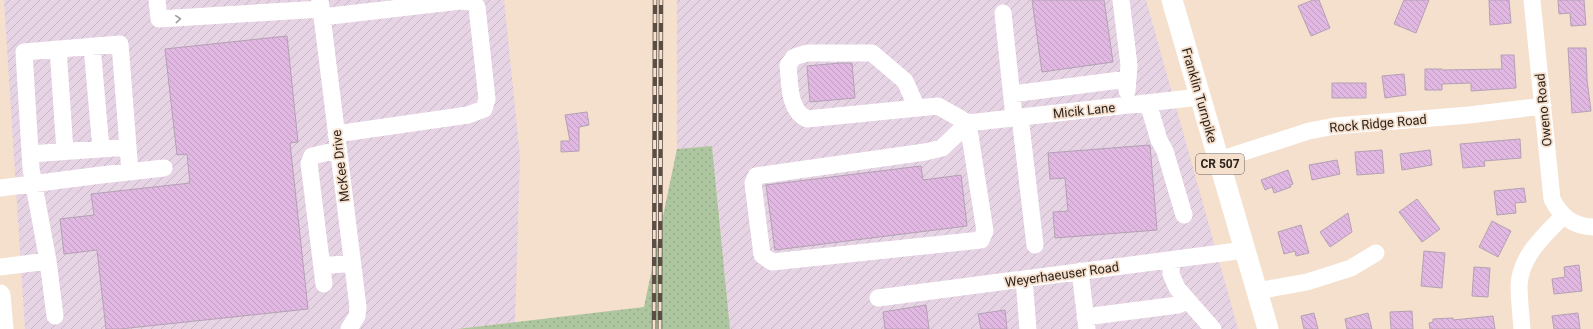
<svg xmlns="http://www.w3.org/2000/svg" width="1593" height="329" viewBox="0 0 1593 329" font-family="Roboto,sans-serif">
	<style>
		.industrial { fill: url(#industrial-furrows) }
		.grass { fill: url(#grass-dots) }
		.building { fill: url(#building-back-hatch); stroke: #b4a1b4 }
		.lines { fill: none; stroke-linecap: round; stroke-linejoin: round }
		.minor { stroke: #fff; stroke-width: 17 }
		.major { stroke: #fff; stroke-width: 21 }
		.rail-casing { stroke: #594d44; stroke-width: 4.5 }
		.rail { stroke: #f5dfcd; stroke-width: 3; stroke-dasharray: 9; stroke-linecap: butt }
		.oneway { stroke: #a19d9a }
		.labels { text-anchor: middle; stroke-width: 3.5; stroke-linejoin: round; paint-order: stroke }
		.shield { fill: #f5dfcd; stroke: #6a5d52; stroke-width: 1 }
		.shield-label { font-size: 12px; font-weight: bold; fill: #2e251e }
		.street-label { font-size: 13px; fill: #2e251e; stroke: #f5dfcd }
	</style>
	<defs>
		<pattern id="industrial-furrows" width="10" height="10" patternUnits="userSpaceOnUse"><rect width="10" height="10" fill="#e6d3e4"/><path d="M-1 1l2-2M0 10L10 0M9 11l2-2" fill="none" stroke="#c6b5c3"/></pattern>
		<pattern id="grass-dots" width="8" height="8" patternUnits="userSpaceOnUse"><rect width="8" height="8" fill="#adc6a0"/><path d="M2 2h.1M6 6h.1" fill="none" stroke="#95aa89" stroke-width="1.8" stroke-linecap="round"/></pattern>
		<pattern id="building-back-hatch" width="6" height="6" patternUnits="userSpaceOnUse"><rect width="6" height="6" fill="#e1b8e2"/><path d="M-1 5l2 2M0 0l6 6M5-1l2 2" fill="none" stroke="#c19ec1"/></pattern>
	</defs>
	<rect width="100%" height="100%" fill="#f5dfcd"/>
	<!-- industrial -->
	<path class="industrial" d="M4,0H504L520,157L515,322L457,329H25Z
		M677,0H1146L1238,329H730L712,146L677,149Z"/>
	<!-- grass -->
	<path class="grass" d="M712,146L730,329H457L644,307L677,149Z"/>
	<!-- building -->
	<path class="building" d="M1032,0H1104L1113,62L1042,72Z
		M1313,0H1319L1330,28L1311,36L1298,6Z
		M1404,0H1429L1416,33L1394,24Z
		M1489,0H1509L1511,23L1490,25Z
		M1558,0H1584L1586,25L1571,26L1570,13L1559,14Z
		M287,36L298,142L290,143L308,309L120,329H106L97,250L64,254L60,219L94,215L91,194L190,183L187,154L177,155L165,49Z
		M1568,48H1586L1587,80L1591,111L1572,113Z
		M1501,55H1514L1516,88L1471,91V83L1442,84V90H1425V69H1442V70L1502,69Z
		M840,63H852L855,98L810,102L807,66Z
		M1404,74L1406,95L1385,98L1382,76Z
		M1332,83H1366V98H1332Z
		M587,112L589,125L579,127V151L561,152V141H570L565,115Z
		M1520,139L1521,158L1484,161L1485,166L1463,168L1460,144Z
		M1150,145L1157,230L1055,238L1053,212L1068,211L1065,178L1050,179L1048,153Z
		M1382,150L1384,173L1357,175L1355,152Z
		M1430,150L1432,165L1402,170L1400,154Z
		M1337,160L1340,174L1312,180L1309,165Z
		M921,166L923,180L961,175L967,226L775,250L766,185Z
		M1288,170L1293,184L1290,185L1291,187L1274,193L1272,187L1265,190L1261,180Z
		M1524,188L1526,202L1515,203L1516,213L1497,215L1494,191Z
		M1417,199L1440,229L1422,242L1399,212Z
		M1348,213L1352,232L1330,247L1320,232Z
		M1492,221L1511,231L1498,257L1479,247Z
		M1301,225L1309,253L1296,256L1295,251L1284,254L1278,232Z
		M1424,251L1445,253L1442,288L1421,286Z
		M1579,265L1582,291L1554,294L1552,279L1565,277L1564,267Z
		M1474,267L1490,268L1488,297L1472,296Z
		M926,305L929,329H885L883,312Z
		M1005,310L1007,329H981L978,314Z
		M1412,311L1413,329H1391L1390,312Z
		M1314,313L1318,329H1304L1301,316Z
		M1368,313L1372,329H1347L1345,319Z
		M1578,313L1580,329H1554L1552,316Z
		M1493,316L1495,329H1430L1429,323L1433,322V319L1453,318V320Z"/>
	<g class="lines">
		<!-- minor -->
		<path class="minor" d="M157,0L159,19L321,9
			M320,0L358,307L357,316L349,329
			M1121,0L1129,65L1127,91
			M1532,0L1552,199C1561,217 1573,226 1593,227
			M1003,13L1014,117
			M322,17L460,1L472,2L477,7L487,99L484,109L468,115L336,134
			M92,46L101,149
			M58,49L65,151
			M1012,94L1128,79
			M1148,103L1159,140L1165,151L1184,215
			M917,108L905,81L872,53H807L794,57L788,65C790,83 788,110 807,119L938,106L968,123
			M1020,117L1035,245
			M968,123L985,231L981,240L772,262L762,255L753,183L756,176L925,152L942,148Z
			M968,123L1200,97
			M30,154L128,147
			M1219,160L1309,131L1335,126L1469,115L1543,106
			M0,188L101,175L164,168
			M1172,260L1171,274L1177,288L1213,329
			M48,261L55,316
			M322,266L352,263
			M0,267L48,261L31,169L24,52L120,44L130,172
			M1080,271L1087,329
			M1024,279L1028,329
			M324,284L309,163L312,156L338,150
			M1257,291L1307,282L1351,268L1376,253
			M878,298L1245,250
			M1085,317L1178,305L1187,301
			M1522,329C1521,315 1519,300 1519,285C1521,255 1544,236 1563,216"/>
		<!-- major -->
		<path class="major" d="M1172,0L1268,329
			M0,295L3,329"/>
		<defs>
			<path id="rail" d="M654,329L655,0
				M660,329L661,0"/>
		</defs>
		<!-- rail casing -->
		<use href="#rail" class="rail-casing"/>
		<!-- rail -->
		<use href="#rail" class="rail"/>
	</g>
	<!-- one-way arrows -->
	<defs><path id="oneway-chevron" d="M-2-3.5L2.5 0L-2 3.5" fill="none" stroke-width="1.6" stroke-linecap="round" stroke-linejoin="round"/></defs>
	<use class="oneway" href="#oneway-chevron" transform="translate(178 19) rotate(-5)"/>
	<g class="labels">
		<!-- shield labels -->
		<rect class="shield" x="1196" y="154" width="48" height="20" rx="3"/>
		<g class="shield-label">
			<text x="1220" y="168">CR 507</text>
		</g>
		<!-- street labels -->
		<g class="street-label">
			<text transform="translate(1200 95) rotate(74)" y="5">Franklin Turnpike</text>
			<text transform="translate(1084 110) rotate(-6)" y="5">Micik Lane</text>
			<text transform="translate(1543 110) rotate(-96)" y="5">Oweno Road</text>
			<text transform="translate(1378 123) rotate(-5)" y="5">Rock Ridge Road</text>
			<text transform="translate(340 166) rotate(-97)" y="5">McKee Drive</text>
			<text transform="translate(1062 274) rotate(-8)" y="5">Weyerhaeuser Road</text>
		</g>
	</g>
</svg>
